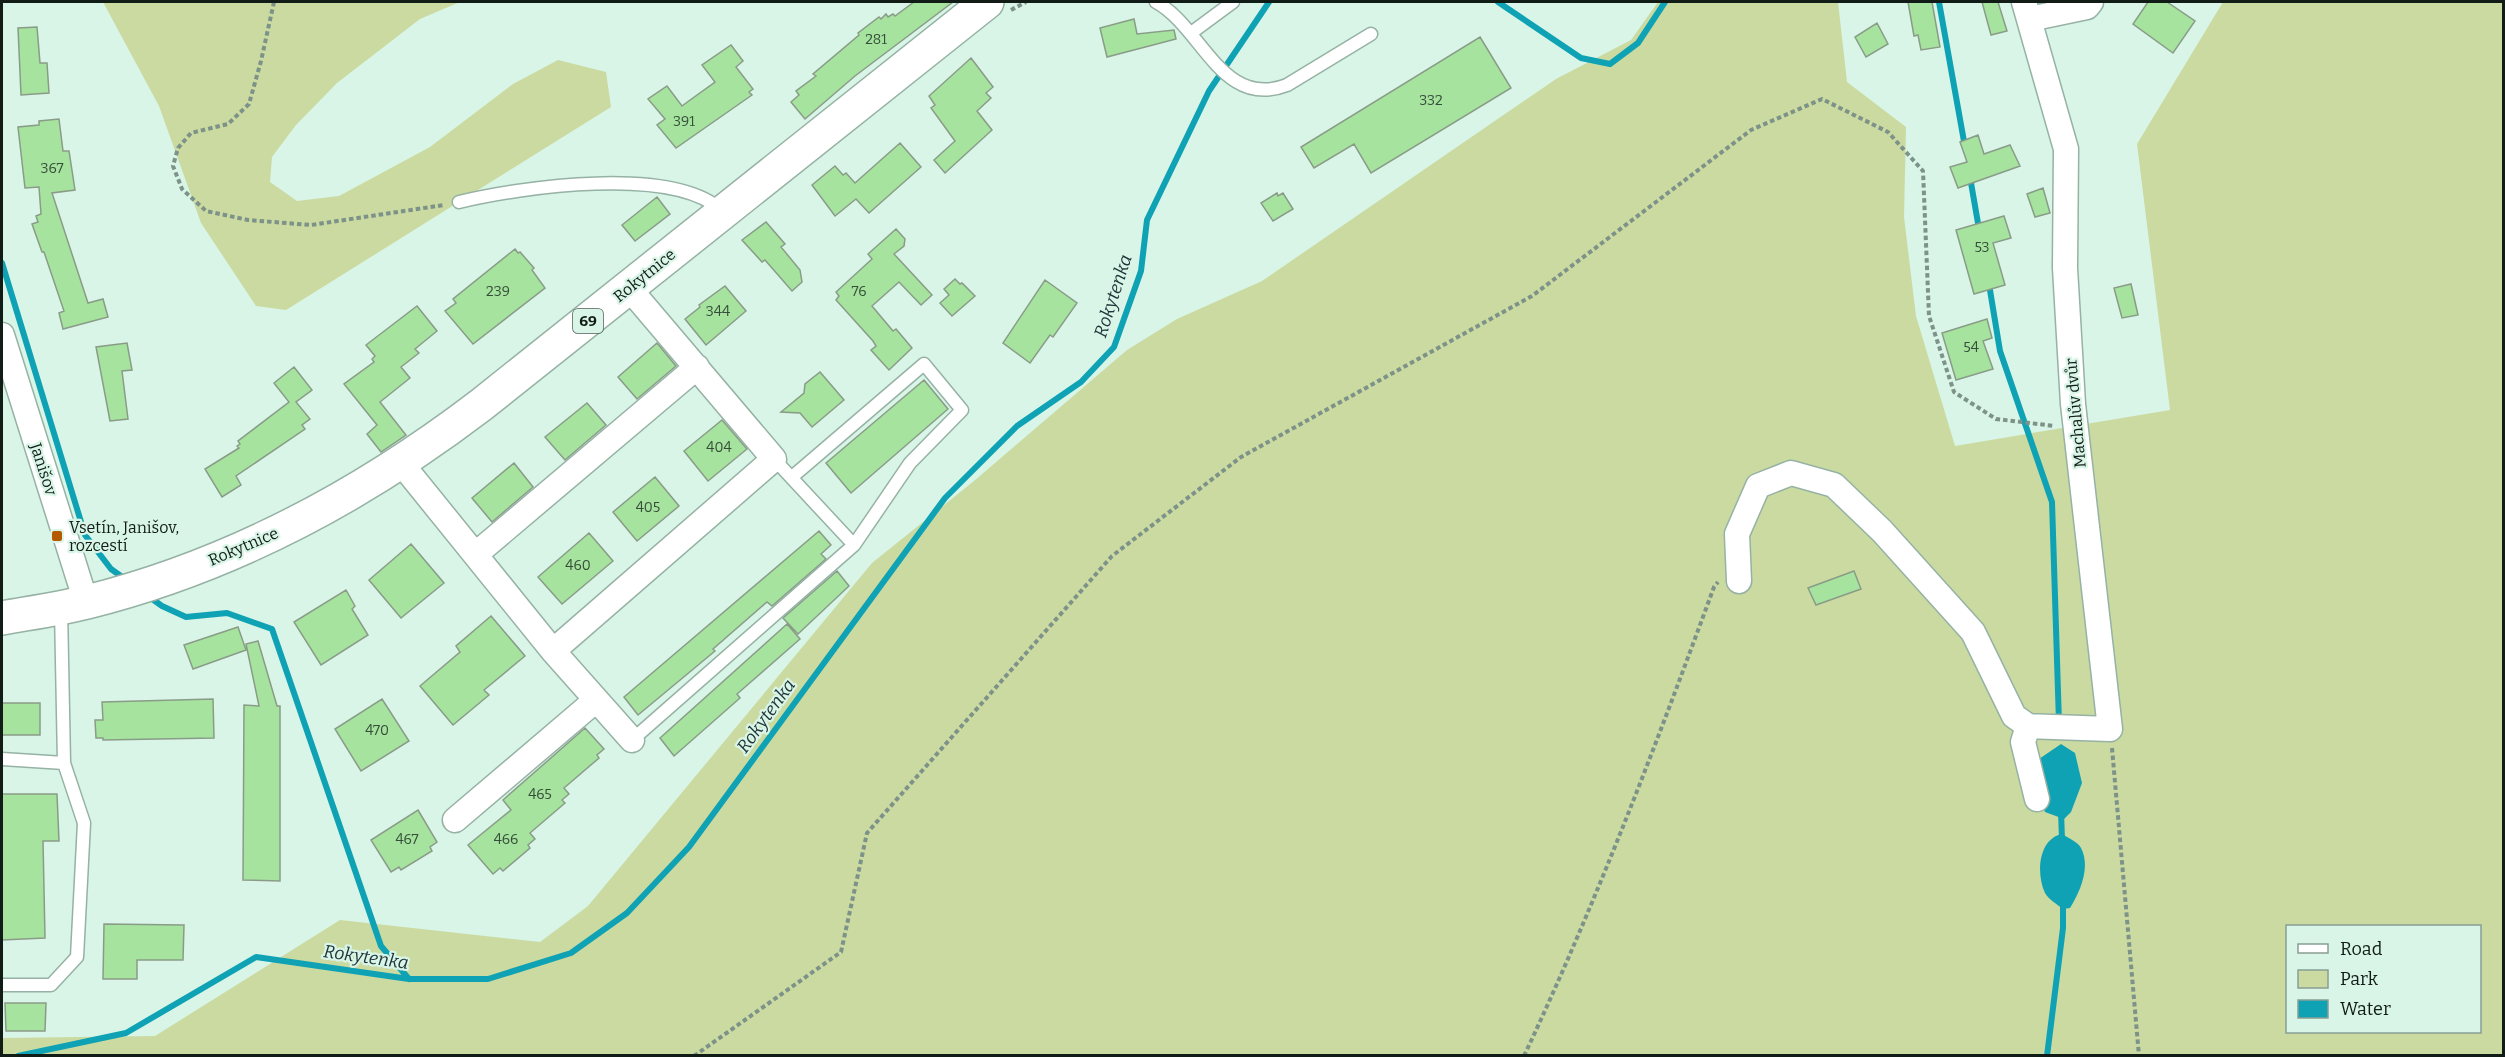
<svg xmlns="http://www.w3.org/2000/svg" width="2505" height="1057" viewBox="0 0 2505 1057" font-family="Bitter,serif">
	<style>
		.green { fill: #cbdaa1; fill-rule: evenodd }
		.water { fill: #0ea2b4 }
		.lines { fill: none; stroke-linecap: round; stroke-linejoin: round }
		.stream { stroke: #0ea2b4; stroke-width: 6 }
		.building { fill: #a5e39f; stroke: #8a9c88; stroke-width: 1.5 }
		.lane-casing { stroke: #96b2a4; stroke-width: 15 }
		.street-casing { stroke: #96b2a4; stroke-width: 27 }
		.primary-casing { stroke: #96b2a4; stroke-width: 36 }
		.path { stroke: #7d9288; stroke-width: 4; stroke-dasharray: 4.5 3; stroke-linecap: butt }
		.lane { stroke: #fff; stroke-width: 12 }
		.street { stroke: #fff; stroke-width: 24 }
		.primary { stroke: #fff; stroke-width: 33 }
		.poi-dot { fill: #b55900; stroke: #d8f5e7; stroke-width: 2 }
		.labels { text-anchor: middle; stroke-width: 4.5; stroke-linejoin: round; paint-order: stroke }
		.number-label { font-size: 14px; fill: #364e39 }
		.shield { fill: #d8f5e7; stroke: #4d5d55; stroke-width: 1.5 }
		.shield-label { font-size: 15px; font-weight: bold; fill: #111c17 }
		.street-label { font-size: 16px; fill: #111c17; stroke: #d8f5e7 }
		.poi-label { font-size: 16px; fill: #111c17; stroke: #d8f5e7; text-anchor: start }
		.water-label { font-size: 18px; font-style: italic; fill: #203539; stroke: #d8f5e7 }
	</style>
	<rect width="100%" height="100%" fill="#d8f5e7"/>
	<!-- green -->
	<path class="green" d="M103,2H460L420,19L337,83L296,125L272,157L270,182L297,201L339,196L430,147L513,84L558,60L606,72L611,107L286,310L256,306L201,223L159,106Z
		M1658,2H1838L1847,82L1906,127L1904,217L1916,316L1955,446L2170,410L2137,144L2223,2H2503V1055L2,1056V1038L155,1036L340,920L540,942L588,906L872,563L974,481L1127,350L1177,319L1262,281L1556,79L1631,40ZM2288,926H2480V1032H2288Z"/>
	<!-- water -->
	<path class="water" d="M2061,744L2075,753L2082,783L2071,812L2064,819L2045,812L2034,778L2039,759Z
		M2062,834C2068,838 2078,842 2081,848C2091,867 2080,892 2070,908L2063,909C2057,904 2049,900 2045,893C2036,874 2038,839 2062,834Z"/>
	<g class="lines">
		<!-- stream -->
		<path class="stream" d="M1498,2L1581,58L1610,64L1638,43L1665,2
			M1939,2L1965,147
			M1970,177L1979,229
			M2,263L85,535L111,569L125,579
			M1989,284L2000,351L2052,502L2059,723
			M148,596L162,606L186,617L227,613L272,629L381,946L409,979
			M2061,811L2062,840
			M18,1056L126,1033L256,957L409,979H488L571,953L627,913L689,847L945,498L1017,426L1081,382L1114,347L1141,271L1147,220L1209,91L1269,2
			M2047,1056L2063,928V901"/>
	</g>
	<!-- building -->
	<path class="building" d="M914,2H953L855,76L805,119L791,102L799,95L796,91L816,76L813,74L859,35L858,33L879,17L881,19L886,14L888,17L893,14L895,16Z
		M1908,2H1932L1940,47L1921,50L1918,35L1914,36Z
		M1982,2H1998L2007,31L1991,35Z
		M2148,2H2167L2195,21L2173,53L2133,24Z
		M1134,19L1137,34L1174,30L1176,39L1107,57L1100,28Z
		M1877,23L1888,44L1866,57L1855,37Z
		M37,27L40,63H47L49,93L21,95L18,28Z
		M1480,37L1511,88L1371,173L1354,144L1314,168L1301,147Z
		M731,45L743,61L736,67L753,89L749,92L752,95L676,148L657,125L665,119L648,99L667,86L682,106L686,103L715,82L702,65Z
		M971,58L993,87L986,93L991,98L977,111L992,130L945,173L934,160L955,141L931,108L935,105L929,96Z
		M59,119L63,151H69L75,190L52,193L88,303L103,299L108,317L63,329L59,313L64,311L44,252H42L32,224L38,222L36,216L41,214L39,187L25,188L18,127L39,125V121Z
		M1978,135L1984,154L2010,145L2020,166L1958,188L1950,167L1967,162L1960,142Z
		M900,143L921,167L869,213L856,199L835,216L812,185L835,166L843,175L846,173L855,183Z
		M2043,188L2050,213L2035,217L2027,194Z
		M1277,193L1278,196L1283,193L1293,209L1273,221L1261,203Z
		M657,197L670,214L635,241L622,225Z
		M2004,216L2011,238L1993,243L2005,285L1974,294L1956,230Z
		M766,222L785,244L781,247L800,270L802,282L792,291L765,260L762,262L742,240Z
		M896,229L905,239L904,246L894,254L932,295L921,305L899,282L872,306L893,331L896,329L912,348L889,370L871,350L876,346L873,341L836,300L839,296L836,292L872,259L868,254Z
		M515,249L518,253L520,252L534,268L532,270L545,288L473,344L445,311L456,303L453,299Z
		M955,279L960,284L962,283L975,296L952,316L940,303L949,295L944,289Z
		M1045,280L1077,303L1053,337L1050,335L1030,363L1003,343Z
		M2131,284L2138,315L2122,318L2114,288Z
		M725,286L746,311L706,345L685,319L700,307L699,305Z
		M417,306L437,331L415,349L419,353L401,367L410,378L380,402L406,435L381,452L367,434L377,425L344,384L374,362L372,359L375,356L366,345Z
		M1987,319L1992,338L1983,341L1993,369L1956,380L1942,333Z
		M127,343L132,370L122,371L128,419L110,421L96,347Z
		M657,343L676,366L637,399L618,377Z
		M294,367L312,390L296,402L310,419L302,425L305,429L236,476L241,485L222,497L205,469L239,448L237,446L240,444L238,441L289,402L274,383Z
		M820,372L844,400L812,427L800,413L781,412L804,393L805,384Z
		M924,380L948,409L851,493L826,463Z
		M587,403L606,425L565,460L545,437Z
		M722,420L747,449L708,481L684,451Z
		M514,463L533,487L492,522L472,498Z
		M655,477L679,506L637,541L613,512Z
		M819,531L831,545L821,554L826,559L772,606L767,602L713,649L715,651L638,715L624,697Z
		M589,533L613,561L562,604L538,577Z
		M411,544L444,583L401,618L369,580Z
		M837,571L849,586L798,634L783,618Z
		M1854,571L1861,589L1816,605L1808,588Z
		M346,590L355,606L352,609L368,635L321,665L294,622Z
		M491,616L525,656L484,690L489,695L453,725L420,686L460,652L456,646Z
		M787,624L800,639L737,694L740,698L674,756L660,738Z
		M238,627L246,650L193,669L184,645Z
		M258,641L277,706H280V881L243,880L244,705L259,706L246,644Z
		M213,699L214,738L103,740V738H96L95,720H103L102,702Z
		M382,699L409,741L361,771L335,729Z
		M2,703H40V735H2Z
		M585,728L604,749L597,755L599,758L564,788L569,794L562,800L565,803L530,833L535,839L528,845L530,848L503,871L500,868L493,874L468,845L511,810L503,800Z
		M2,794H57L59,841H43L45,938L2,940Z
		M418,810L437,842L430,847L432,851L401,870L399,867L391,872L371,840Z
		M104,924L184,925L183,960H137V979H103Z
		M5,1003H46L45,1031H6Z"/>
	<g class="lines">
		<defs>
			<path id="lane" d="M1156,2C1202,27 1222,110 1287,85L1371,34
				M1191,33L1233,2
				M459,202C521,187 673,165 722,211
				M792,477L924,364L962,410L910,463L854,545
				M632,740L854,545L774,459
				M2,759L64,763
				M2,985H51L77,957L84,823L64,763L61,609"/>
			<path id="street" d="M2029,19L2087,7L2091,2
				M2,335L86,602
				M401,463L553,651L774,459L628,287
				M476,554L697,367
				M1739,581L1737,534L1758,486L1791,473L1834,485L1882,531L1973,632L2014,716L2028,726L2110,729L2073,404L2065,268L2066,149L2024,2
				M553,651L632,740
				M2028,726L2023,742L2037,799
				M455,820L596,700"/>
			<path id="primary" d="M2,618C30,613 59,609 87,602C231,566 363,495 481,405L987,2"/>
		</defs>
		<!-- lane casing -->
		<use href="#lane" class="lane-casing"/>
		<!-- street casing -->
		<use href="#street" class="street-casing"/>
		<!-- primary casing -->
		<use href="#primary" class="primary-casing"/>
		<!-- path -->
		<path class="path" d="M274,2L261,61L249,104L228,124L191,133L178,148L173,166L182,189L206,211L248,220L311,225L444,205
			M1011,10L1026,2
			M2112,748L2139,1056
			M694,1056L841,952L867,833L1112,556L1241,457L1532,296L1751,130L1822,99L1888,132L1923,171L1929,316L1954,392L1996,419L2055,426
			M1524,1056C1596,903 1656,745 1714,587L1718,582"/>
		<!-- lane -->
		<use href="#lane" class="lane"/>
		<!-- street -->
		<use href="#street" class="street"/>
		<!-- primary -->
		<use href="#primary" class="primary"/>
	</g>
	<!-- markers -->
	<rect class="poi-dot" x="51" y="530" width="12" height="12" rx="3"/>
	<g class="labels">
		<!-- number labels -->
		<g class="number-label">
			<text x="876" y="44">281</text>
			<text x="1431" y="105">332</text>
			<text x="684" y="126">391</text>
			<text x="52" y="173">367</text>
			<text x="1982" y="252">53</text>
			<text x="498" y="296">239</text>
			<text x="859" y="296">76</text>
			<text x="718" y="316">344</text>
			<text x="1971" y="352">54</text>
			<text x="719" y="452">404</text>
			<text x="648" y="512">405</text>
			<text x="578" y="570">460</text>
			<text x="377" y="735">470</text>
			<text x="540" y="799">465</text>
			<text x="407" y="844">467</text>
			<text x="506" y="844">466</text>
		</g>
		<!-- shield labels -->
		<rect class="shield" x="573" y="309" width="30" height="24" rx="4.5"/>
		<g class="shield-label">
			<text x="588" y="326">69</text>
		</g>
		<!-- street labels -->
		<g class="street-label">
			<text transform="translate(644 275) rotate(-39)" y="6">Rokytnice</text>
			<text transform="translate(2075 413) rotate(-95)" y="6">Machalův dvůr</text>
			<text transform="translate(44 469) rotate(72)" y="6">Janišov</text>
			<text transform="translate(243 546) rotate(-23)" y="6">Rokytnice</text>
		</g>
		<!-- poi labels -->
		<g class="poi-label">
			<text x="69" y="533">Vsetín, Janišov,<tspan x="69" dy="18">rozcestí</tspan></text>
		</g>
		<!-- water labels -->
		<g class="water-label">
			<text transform="translate(1113 296) rotate(-72)" y="6">Rokytenka</text>
			<text transform="translate(766 716) rotate(-54)" y="6">Rokytenka</text>
			<text transform="translate(366 957) rotate(8)" y="6">Rokytenka</text>
		</g>
	</g>
	<!-- border -->
	<rect width="2505" height="1057" fill="none" stroke="#111c17" stroke-width="6"/>
	<!-- legend -->
	<rect x="2286" y="925" width="195" height="108" fill="#d8f5e7" stroke="#889e94" stroke-width="1.5"/>
	<rect x="2298" y="944" width="30" height="9" fill="#ffffff" stroke="#889e94" stroke-width="1.5"/>
	<text x="2340" y="955" font-size="18" fill="#111c17">Road</text>
	<rect x="2298" y="970" width="30" height="18" fill="#cbdaa1" stroke="#889e94" stroke-width="1.5"/>
	<text x="2340" y="985" font-size="18" fill="#111c17">Park</text>
	<rect x="2298" y="1000" width="30" height="18" fill="#0ea2b4" stroke="#889e94" stroke-width="1.5"/>
	<text x="2340" y="1015" font-size="18" fill="#111c17">Water</text>
</svg>
